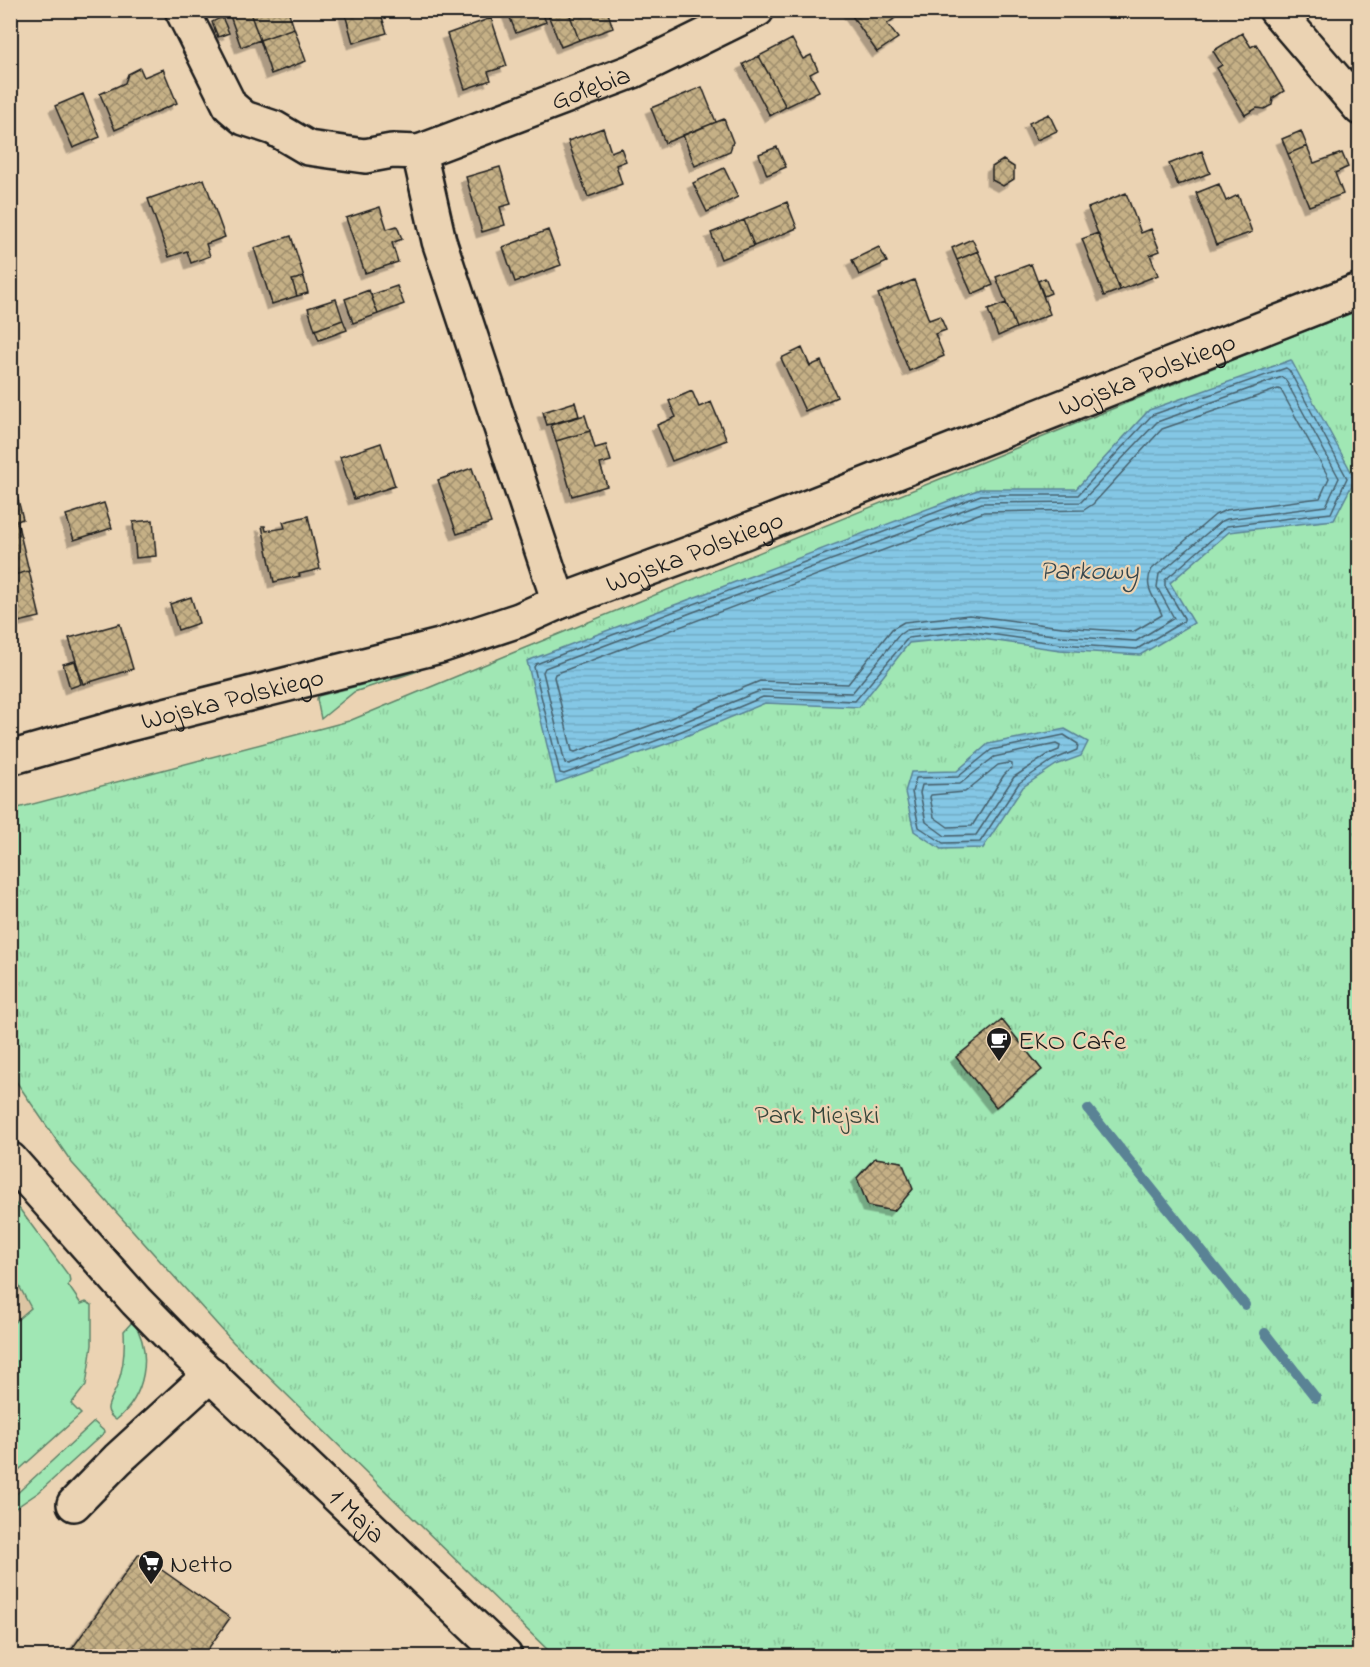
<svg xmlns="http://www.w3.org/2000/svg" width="1370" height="1667" viewBox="0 0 1370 1667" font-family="'Indie Flower',sans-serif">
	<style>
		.built { fill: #dcc5a3 }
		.grass { fill: #a0e7b4; stroke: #5e8268; stroke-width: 1.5 }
		.park { fill: url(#park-tufts); stroke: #5e8268; stroke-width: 1.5 }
		.water { fill: url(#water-rules); stroke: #5a8395; stroke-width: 1.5 }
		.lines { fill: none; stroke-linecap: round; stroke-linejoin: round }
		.shore { stroke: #46606c; stroke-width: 1.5 }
		.stream { stroke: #5a8395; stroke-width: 10 }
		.building { fill: url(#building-cross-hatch); stroke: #1c1c1c; stroke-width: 1.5; filter: url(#shadow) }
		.street-casing { stroke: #1c1c1c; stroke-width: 38 }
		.secondary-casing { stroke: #1c1c1c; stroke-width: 38 }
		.street { stroke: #ebd3b3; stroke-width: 33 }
		.secondary { stroke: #ebd3b3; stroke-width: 33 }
		.labels { text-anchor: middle; stroke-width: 4.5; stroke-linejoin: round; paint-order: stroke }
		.street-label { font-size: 27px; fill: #1c1c1c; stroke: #ebd3b3 }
		.poi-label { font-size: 27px; fill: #1c1c1c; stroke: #ebd3b3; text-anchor: start }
		.park-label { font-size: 27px; fill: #36453a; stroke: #ebd3b3 }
		.water-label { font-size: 28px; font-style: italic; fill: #36474e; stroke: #ebd3b3 }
	</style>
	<defs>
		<pattern id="park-tufts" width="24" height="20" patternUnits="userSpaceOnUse" patternTransform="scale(1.5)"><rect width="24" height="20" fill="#a0e7b4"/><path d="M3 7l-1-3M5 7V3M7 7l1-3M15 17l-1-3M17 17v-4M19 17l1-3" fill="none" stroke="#89c69a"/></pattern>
		<pattern id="water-rules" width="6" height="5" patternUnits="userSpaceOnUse" patternTransform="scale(1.5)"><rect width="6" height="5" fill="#84c7e5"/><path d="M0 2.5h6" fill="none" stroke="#71aac4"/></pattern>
		<pattern id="building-cross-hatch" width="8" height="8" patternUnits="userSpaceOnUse" patternTransform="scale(1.5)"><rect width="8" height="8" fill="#c5b086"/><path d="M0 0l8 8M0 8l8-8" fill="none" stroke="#9f8e6d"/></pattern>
		<filter id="shadow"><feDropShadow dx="-5.5" dy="5.5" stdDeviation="0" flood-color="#0004"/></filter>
	</defs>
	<rect width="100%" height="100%" fill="#ebd3b3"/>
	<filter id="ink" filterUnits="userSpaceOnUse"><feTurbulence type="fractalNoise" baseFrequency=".0167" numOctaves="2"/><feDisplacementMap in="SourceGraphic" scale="12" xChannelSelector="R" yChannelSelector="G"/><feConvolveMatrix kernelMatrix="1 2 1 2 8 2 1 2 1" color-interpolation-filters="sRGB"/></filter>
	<g filter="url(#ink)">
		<!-- built -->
		<path class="built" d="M10,1271L31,1308L11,1325H10Z"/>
		<!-- grass -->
		<path class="grass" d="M421,670L354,692L321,719L317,699L318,696Z
			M10,1196L69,1276L70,1281L68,1285L81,1304L86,1302L92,1305V1345L86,1385L71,1404L81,1414L11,1477V1325L31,1308L11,1271Z
			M133,1321C154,1354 145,1397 116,1420C112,1417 108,1414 108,1409C107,1404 117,1389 118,1383C124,1366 125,1349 124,1331Z
			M94,1422L105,1432L39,1492L11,1511V1499Z"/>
		<!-- park -->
		<path class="park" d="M1359,310V1656H554L233,1342L72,1163L11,1074L10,810L349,721L510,654L1274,343Z"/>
		<!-- water -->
		<path class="water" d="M1291,360L1355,479L1334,520L1229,532L1170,583L1194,623L1140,655L1060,650L968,637L909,643L859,707L765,703L674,741L556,783L527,661L980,489H1076L1149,410Z
			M1065,729L1088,742L1081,756L1056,765L1023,787L983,848L941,849L914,831L905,792L911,772L957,771L988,744Z"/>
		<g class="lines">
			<!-- shore -->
			<path class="shore" d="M1286,368L1289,370L1347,478L1331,513L1227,526L1165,580V586L1184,618V621L1137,649L1060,644L968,631L908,638L855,701L763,697L672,735L564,774L560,773L534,667L536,664L981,495H1078L1152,415Z
				M1282,377L1285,379L1339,478L1326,506L1227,519L1220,522L1159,574L1157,587L1174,618L1136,641L1061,636L969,624L906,630L899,635L852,693L762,690L669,728L569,764L565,763L543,672L545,668L982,503L1081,502L1157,422Z
				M1278,389L1281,390L1329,478L1320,498L1226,510L1215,515L1152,569C1142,588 1156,598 1162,615L1133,632L1062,627L969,615L904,622L892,629L848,684L760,681L666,720L575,752L572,751L554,677L555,674L984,512L1084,510L1093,504L1162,429Z
				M1064,735L1078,744L1077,750L1053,760L1019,783L980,842L943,843L919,827L912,792L916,778L958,777L991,750Z
				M1056,744L1060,746L1059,750L1049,754L1014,777L976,835L945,836L926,822L920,793L922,785L960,784L994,757Z
				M1009,763L1012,764V767L1004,775L972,826L948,827L934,817L930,797L931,795L965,792L998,765Z"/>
			<!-- stream -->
			<path class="stream" d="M1088,1109L1245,1305
				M1265,1333L1316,1398"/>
		</g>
		<!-- building -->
		<path class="building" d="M228,10H249L260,40L241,47Z
			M249,10H288L294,28L260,40Z
			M344,10H392L381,14L387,33L353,43Z
			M507,10H541L546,22L516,33Z
			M546,10H568L579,40L561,47Z
			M568,10H607L613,28L579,40Z
			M848,10H896L899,15L887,24L898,38L877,52Z
			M222,17L229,33L218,37L212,22Z
			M491,18L507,66L488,72L491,80L465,89L447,34Z
			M294,28L306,61L271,74L260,40Z
			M1242,33L1251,47L1256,44L1284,91L1273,98L1272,105L1264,109L1257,108L1245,115L1217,68L1222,65L1213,51Z
			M792,39L803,59L811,55L818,70L810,74L819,91L786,107L759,56Z
			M759,56L786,107L770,116L743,64Z
			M140,68L144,77L163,69L177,103L115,130L100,94L125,83L128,74Z
			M702,87L716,122L665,143L651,108Z
			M83,94L100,137L73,148L55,106Z
			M1049,114L1057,131L1037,140L1029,123Z
			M724,119L733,142L730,151L695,166L683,135Z
			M603,128L611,152L621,148L626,161L616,165L622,184L588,197L568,141Z
			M1301,131L1307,146L1288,154L1282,139Z
			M1307,146L1314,163L1342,153L1348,167L1335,173L1343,194L1309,206L1288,154Z
			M777,147L786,167L767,175L759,154Z
			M1202,151L1210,173L1178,185L1169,164Z
			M1003,160L1014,167V179L1003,186L992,180V167Z
			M500,167L511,204L500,207L505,225L482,232L466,177Z
			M724,168L738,197L707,212L693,183Z
			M204,179L225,237L206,244L210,256L191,263L187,251L169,257L148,199Z
			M1219,184L1226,201L1238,195L1252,232L1216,245L1196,193Z
			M1126,193L1141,233L1151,229L1160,251L1150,255L1158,275L1120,290L1088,208Z
			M787,202L797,228L754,246L744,220Z
			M380,207L387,229L397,226L402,239L392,243L398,262L365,273L346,218Z
			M744,220L754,246L721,259L711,233Z
			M548,230L561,265L515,282L503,247Z
			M1098,233L1120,290L1104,296L1082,239Z
			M291,236L304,277L292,280L297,296L272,304L254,248Z
			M972,239L978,251L957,260L952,248Z
			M879,247L887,262L859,275L852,260Z
			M978,251L993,285L972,294L957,260Z
			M1031,264L1050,314L1016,328L996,277Z
			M304,277L308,293L297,296L292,280Z
			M1045,278L1051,293L1044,296L1038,281Z
			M914,280L929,320L940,316L946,330L935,334L944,356L909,371L878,294Z
			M397,286L404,304L378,314L371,295Z
			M369,290L378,314L353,323L345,299Z
			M336,299L343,320L315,330L308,308Z
			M1006,303L1016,328L998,336L988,310Z
			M343,320L347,330L319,340L315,330Z
			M802,348L810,366L821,361L837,397L805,411L781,358Z
			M692,391L699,407L711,402L727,440L672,461L657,425L676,417L669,401Z
			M575,402L579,416L547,425L543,412Z
			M585,415L590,431L556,441L551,425Z
			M590,431L595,448L606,445L611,461L600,464L607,486L572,496L556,441Z
			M381,443L395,486L354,499L340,457Z
			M472,468L491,523L457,534L438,480Z
			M10,469L23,519L17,521L29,571L10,576Z
			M104,503L112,528L74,540L66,515Z
			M308,516L320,569L299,574L300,576L274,582L262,526H265L266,531L285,528L283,522Z
			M153,520L156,556L136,558L133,522Z
			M29,571L40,617L10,624V576Z
			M191,597L199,623L178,630L170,604Z
			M120,624L133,669L83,684L69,638Z
			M75,661L81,684L70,688L63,664Z
			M1002,1020L1042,1070L996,1107L956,1057Z
			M875,1158L902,1162L913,1189L894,1211L868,1206L857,1178Z
			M139,1554L230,1618L203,1656H67Z"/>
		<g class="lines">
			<defs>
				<g id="street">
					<path id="s1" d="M182,10L230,106L244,118L274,128L308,148L365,156L392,151L419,152L633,71L757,10"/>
					<path d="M1276,10L1360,108"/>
					<path d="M419,152L439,241L559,602"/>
					<path id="s2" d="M10,1159L136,1301L178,1344L505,1656"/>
					<path d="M74,1504L118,1459L211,1374"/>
				</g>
				<g id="secondary">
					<path id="s3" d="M10,758L129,724L440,646L519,620L559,602L699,550L1360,290"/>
				</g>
			</defs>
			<!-- street casing -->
			<use href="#street" class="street-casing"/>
			<!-- secondary casing -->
			<use href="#secondary" class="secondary-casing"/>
			<!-- street -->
			<use href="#street" class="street"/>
			<!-- secondary -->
			<use href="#secondary" class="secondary"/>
		</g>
	</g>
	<!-- icons -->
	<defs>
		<symbol id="cafe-pin" viewBox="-11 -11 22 30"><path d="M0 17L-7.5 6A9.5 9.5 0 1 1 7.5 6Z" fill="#1c1c1c" stroke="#ebd3b3"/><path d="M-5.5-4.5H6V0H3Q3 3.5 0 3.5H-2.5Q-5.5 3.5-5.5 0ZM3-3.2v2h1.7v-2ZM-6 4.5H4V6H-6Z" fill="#fff"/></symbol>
		<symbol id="supermarket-pin" viewBox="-11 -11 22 30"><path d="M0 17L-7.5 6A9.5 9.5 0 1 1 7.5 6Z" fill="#1c1c1c" stroke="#ebd3b3"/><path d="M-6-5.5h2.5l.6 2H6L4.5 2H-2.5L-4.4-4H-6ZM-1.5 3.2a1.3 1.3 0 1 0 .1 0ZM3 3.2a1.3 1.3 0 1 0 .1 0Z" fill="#fff"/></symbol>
	</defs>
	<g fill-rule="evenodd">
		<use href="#cafe-pin" x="984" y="1025" width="30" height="40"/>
		<use href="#supermarket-pin" x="136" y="1548" width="30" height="40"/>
	</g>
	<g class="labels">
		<!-- street labels -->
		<g class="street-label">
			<text dy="9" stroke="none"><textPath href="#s1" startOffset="492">Gołębia</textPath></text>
			<text dy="9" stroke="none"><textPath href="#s3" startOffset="1202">Wojska Polskiego</textPath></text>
			<text dy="9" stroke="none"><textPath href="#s3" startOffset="716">Wojska Polskiego</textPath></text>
			<text dy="9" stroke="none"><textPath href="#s3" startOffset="230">Wojska Polskiego</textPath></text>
			<text dy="9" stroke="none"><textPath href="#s2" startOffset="498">1 Maja</textPath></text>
		</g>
		<!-- poi labels -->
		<g class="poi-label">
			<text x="1018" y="1049">EKO Cafe</text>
			<text x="170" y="1572">Netto</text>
		</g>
		<!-- park labels -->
		<g class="park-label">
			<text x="817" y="1123">Park Miejski</text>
		</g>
		<!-- water labels -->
		<g class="water-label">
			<text x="1089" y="579">Parkowy</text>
		</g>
	</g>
	<!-- margin -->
	<rect width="1370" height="1667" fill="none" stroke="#ebd3b3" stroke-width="36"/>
	<rect x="18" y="18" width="1334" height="1631" fill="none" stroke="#1c1c1c" stroke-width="2" filter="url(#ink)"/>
</svg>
